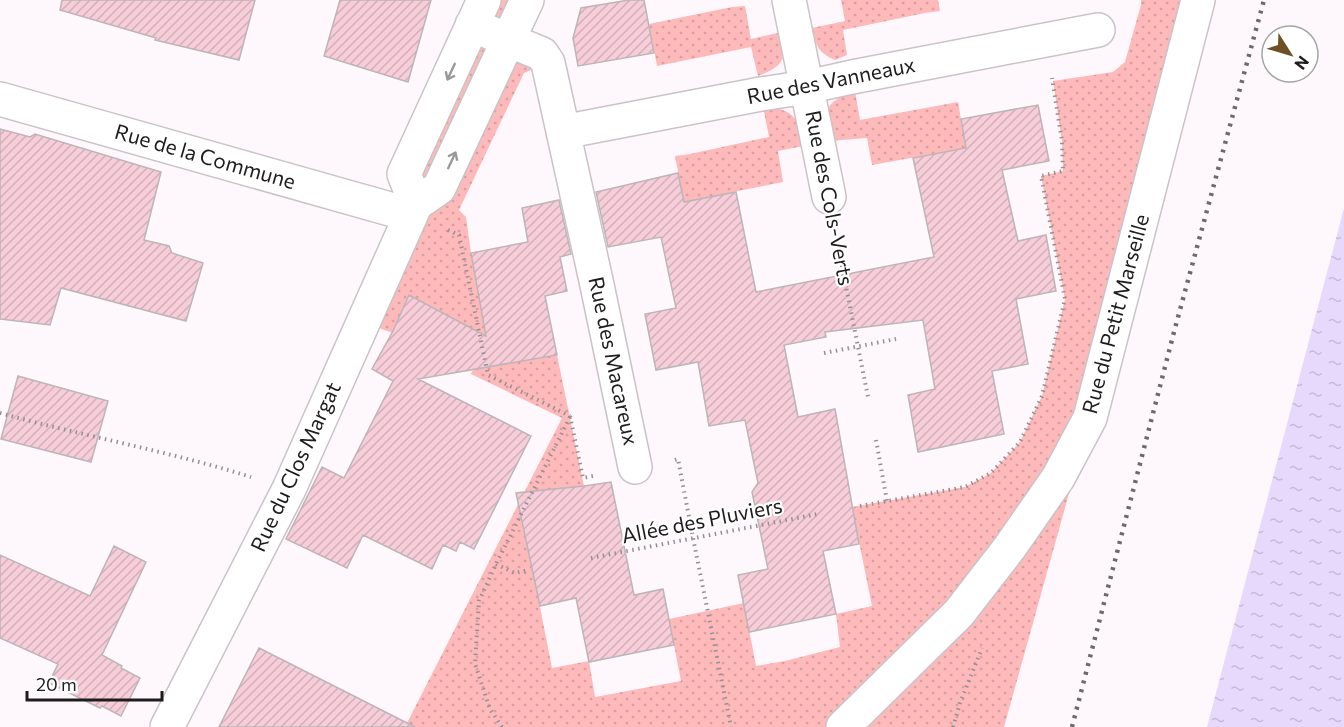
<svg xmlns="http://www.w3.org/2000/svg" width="1344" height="727" viewBox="0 0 1344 727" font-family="Commissioner,sans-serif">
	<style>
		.grass { fill: url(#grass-dots) }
		.water { fill: url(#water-ripples) }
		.building { fill: url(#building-hatch); stroke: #bdb5b7; stroke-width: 1.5 }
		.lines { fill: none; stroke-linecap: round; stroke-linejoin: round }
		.minor-casing { stroke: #cac3c7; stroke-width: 36 }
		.path { stroke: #959093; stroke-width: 4; stroke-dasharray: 1.5 4.5; stroke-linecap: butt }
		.minor { stroke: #fff; stroke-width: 33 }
		.rail { stroke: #6e6a6c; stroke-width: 4.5; stroke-dasharray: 3 6; stroke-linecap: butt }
		.oneway { stroke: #9a999a }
		.labels { text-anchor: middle; stroke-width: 4.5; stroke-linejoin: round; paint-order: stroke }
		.street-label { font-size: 21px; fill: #1f1c1e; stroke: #fff }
	</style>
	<defs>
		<pattern id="grass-dots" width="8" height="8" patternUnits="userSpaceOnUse" patternTransform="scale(1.5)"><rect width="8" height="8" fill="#feb9ba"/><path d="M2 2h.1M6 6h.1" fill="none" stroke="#d99e9f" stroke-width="1.8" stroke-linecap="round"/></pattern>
		<pattern id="water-ripples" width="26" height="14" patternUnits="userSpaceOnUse" patternTransform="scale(1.5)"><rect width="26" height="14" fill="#e6d9fc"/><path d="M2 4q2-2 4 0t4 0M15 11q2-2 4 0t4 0" fill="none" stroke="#c5bad8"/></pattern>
		<pattern id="building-hatch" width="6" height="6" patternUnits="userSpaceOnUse" patternTransform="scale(1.5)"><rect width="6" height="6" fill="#f6cdd9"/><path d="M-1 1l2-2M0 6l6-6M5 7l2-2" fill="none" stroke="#d2afba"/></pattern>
	</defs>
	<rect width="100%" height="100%" fill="#fef8fc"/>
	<!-- grass -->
	<path class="grass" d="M484,0H527L509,39L548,63L524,73L459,210L466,217L471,253L492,365L557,355L584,486L526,536L552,668L589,661L595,697L681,681L669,619L744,603L756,666L785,661L840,647L836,614L872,606L852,507L965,487L991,473L1020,442L1042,396L1065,299L1041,176L1063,171L1062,141L1053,81L1113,72L1125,62L1141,5V0H1198L1090,418L1004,727H405L562,418L471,374L476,364L363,322L404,174Z
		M841,0H938L940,11L925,13L843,30L847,55L835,60C817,52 816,45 812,28L845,21Z
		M745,6L751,39L782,32C787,59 784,66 758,76L751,47L657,66L649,24L732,7Z
		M855,91L860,120L958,102L966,148L872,165L867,138L830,141C829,134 825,124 826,116C827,102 843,94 855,91Z
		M763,106C775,106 792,111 797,122C801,129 801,139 803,146L778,151L783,182L684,202L675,156L690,154L769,137Z"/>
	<!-- water -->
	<path class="water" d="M1344,208V727H1207Z"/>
	<!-- building -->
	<path class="building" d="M62,0H255L239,60L155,40L156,38L60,10Z
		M340,0H431L408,82L324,56Z
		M629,0H644L654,53L578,66L573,38L581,8Z
		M1038,105L1049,161L1002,170L1018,241L1046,235L1056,291L1016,299L1028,364L992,371L1004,434L918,452L908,395L935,389L923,320L825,332L826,337L784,345L798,417L835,409L859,544L823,551L836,614L749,632L738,575L768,569L752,492L758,483L745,420L709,426L698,362L656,370L645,314L676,308L661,237L608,247L596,192L678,173L684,202L736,192L756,292L934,257L913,158L966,148L961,119Z
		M0,129L30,137L35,134L161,172L144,240L169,246L172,253L203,263L186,321L61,288L50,325L0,319Z
		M559,200L571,254L560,257L567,291L545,296L557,355L418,379L531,436L474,549L460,542L456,551L443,545L432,569L363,535L347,568L286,539L322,467L344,478L393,381L372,369L393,331L409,295L486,336L471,253L528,242L522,208Z
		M18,376L108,401L91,462L1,439Z
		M611,482L634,595L663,589L674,645L589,662L576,598L540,606L516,493L584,486Z
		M114,546L146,562L102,655L122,666L121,668L140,678L121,716L102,706L100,708L49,683L58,664L0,638V555L90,596Z
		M259,648L415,727H219Z"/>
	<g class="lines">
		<defs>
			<path id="minor" d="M789,0L829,197
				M472,25L542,54L548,63L597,285L635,467
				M0,99L411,215
				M563,132L761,94L807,87L852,77L1098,30
				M416,204L404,174L484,0
				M167,727L289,489L411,215L416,204L439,188L527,0
				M843,727L959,613L1010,547L1058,478L1090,418L1198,0"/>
		</defs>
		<!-- minor casing -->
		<use href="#minor" class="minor-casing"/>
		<!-- path -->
		<path class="path" d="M448,230L459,235L488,375L570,416
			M836,236L868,397
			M824,353L896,339
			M0,413C83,436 168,451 251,477
			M570,416L583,478L597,475
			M876,440L887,501
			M675,460L678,459L693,538L731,727
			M860,506L965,487L991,473L1020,442L1042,396L1065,299L1041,176L1063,171L1062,141L1052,78
			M591,558L818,514
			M496,564L515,573L529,570
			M502,727L490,709L475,664L479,601L496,564L570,417
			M953,727L960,703L982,648"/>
		<!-- minor -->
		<use href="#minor" class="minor"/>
		<!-- rail -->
		<path class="rail" d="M1072,727L1174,332L1264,0"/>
	</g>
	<!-- one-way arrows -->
	<defs><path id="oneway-shaft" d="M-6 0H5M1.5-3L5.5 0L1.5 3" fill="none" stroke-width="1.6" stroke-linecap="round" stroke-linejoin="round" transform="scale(1.5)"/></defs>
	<g class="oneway">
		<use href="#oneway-shaft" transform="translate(451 72) rotate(115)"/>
		<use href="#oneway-shaft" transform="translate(452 160) rotate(-65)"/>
	</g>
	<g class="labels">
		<!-- street labels -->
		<g class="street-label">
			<text transform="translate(831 81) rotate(-11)" y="7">Rue des Vanneaux</text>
			<text transform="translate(205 157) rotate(16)" y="7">Rue de la Commune</text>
			<text transform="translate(829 198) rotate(79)" y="7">Rue des Cols-Verts</text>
			<text transform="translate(1116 314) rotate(-75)" y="7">Rue du Petit Marseille</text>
			<text transform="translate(613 361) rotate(78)" y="7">Rue des Macareux</text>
			<text transform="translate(296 467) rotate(-65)" y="7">Rue du Clos Margat</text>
			<text transform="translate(702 521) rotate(-11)" y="7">Allée des Pluviers</text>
		</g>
	</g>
	<!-- north arrow -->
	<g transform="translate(1290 54) rotate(127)"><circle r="28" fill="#ffffff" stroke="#a5a4a5" stroke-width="1.5"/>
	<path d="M0-4.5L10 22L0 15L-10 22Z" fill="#6e5025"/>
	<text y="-9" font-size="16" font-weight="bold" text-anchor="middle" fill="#1f1c1e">N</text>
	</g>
	<!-- scale -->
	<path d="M27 691v9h135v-9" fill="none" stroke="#1f1c1e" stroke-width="3"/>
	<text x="36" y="691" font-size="18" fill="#1f1c1e" stroke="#ffffff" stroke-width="4.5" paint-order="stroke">20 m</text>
</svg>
